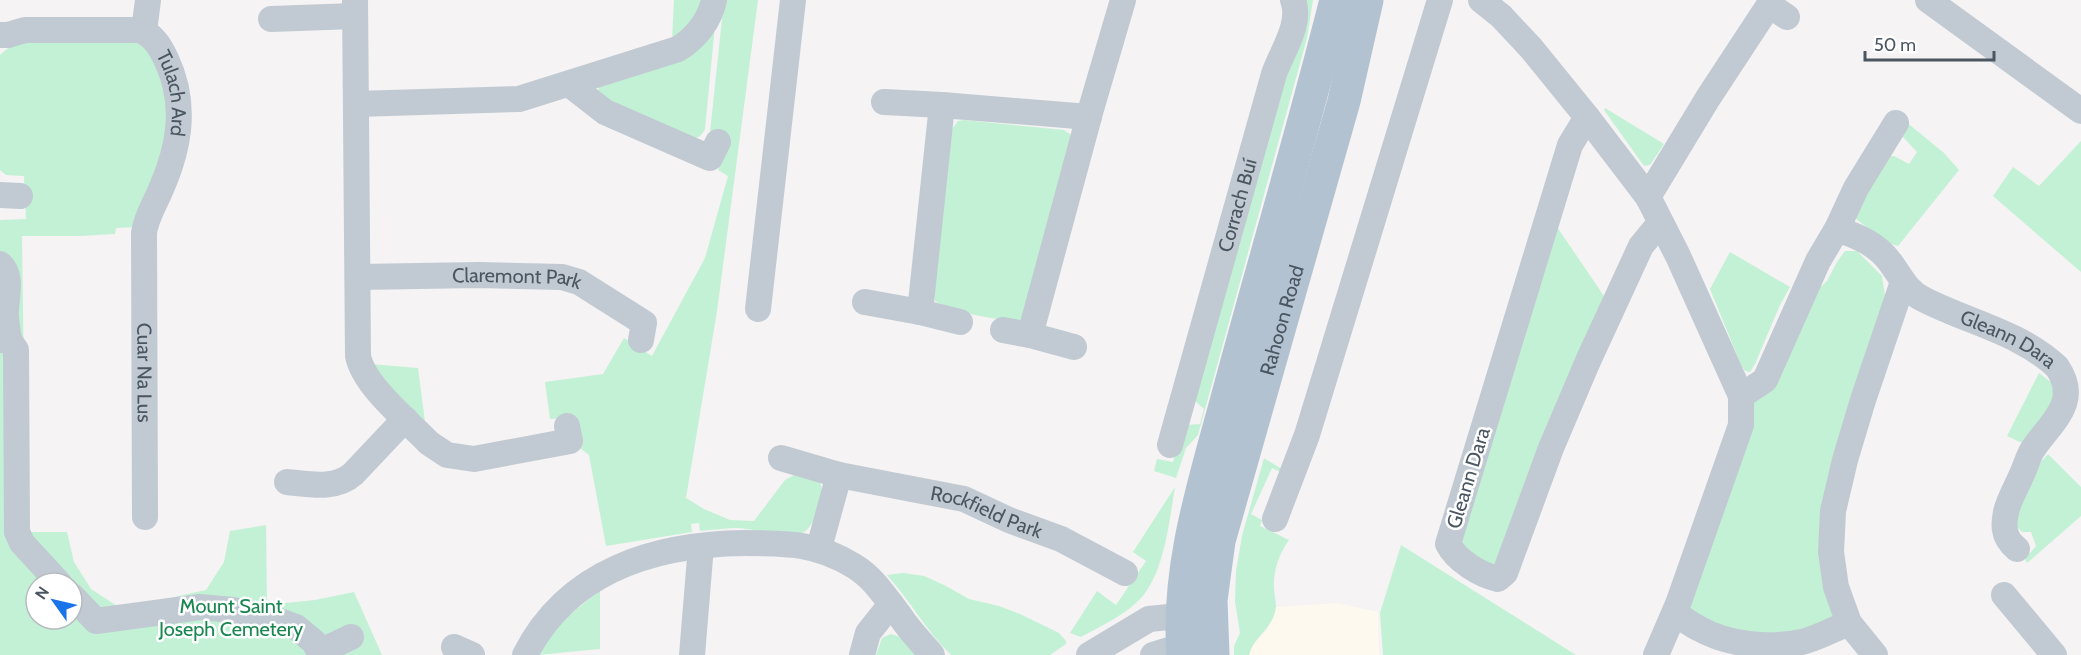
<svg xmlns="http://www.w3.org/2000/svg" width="2081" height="655" viewBox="0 0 2081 655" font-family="Cabin,sans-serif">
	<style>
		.commercial { fill: #fdf9ef }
		.green { fill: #c3f1d5; fill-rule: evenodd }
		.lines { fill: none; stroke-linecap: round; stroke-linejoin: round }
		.minor { stroke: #c1cad2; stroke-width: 26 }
		.major { stroke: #b3c2d1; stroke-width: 33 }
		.labels { text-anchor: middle; stroke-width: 5; stroke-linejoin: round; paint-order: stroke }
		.street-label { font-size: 20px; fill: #4a5661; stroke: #fff }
		.park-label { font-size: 20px; fill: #17864f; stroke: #fff }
	</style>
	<rect width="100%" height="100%" fill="#f5f3f3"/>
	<!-- commercial -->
	<path class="commercial" d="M1337,603L1378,612L1379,655H1249L1252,646L1267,630L1276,607Z"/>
	<!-- green -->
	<path class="green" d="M674,0H702L693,23L672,40Z
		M724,0H758L717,311L686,498L704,509L730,520L754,521L785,480L794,475L819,481C824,489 822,499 819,508C816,515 811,528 804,532C790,538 754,529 738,528C726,528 713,530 700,531L699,523L691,524L692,532L606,546L589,455L581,449L574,417L550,419L545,382L603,374L624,338L652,356L705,258L728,176L718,170L730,142L710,132Z
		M1301,0H1313L1307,38L1198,435L1186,448L1176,478L1154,471L1157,459L1173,462L1181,434L1186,425L1200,424L1204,409L1195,401Z
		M717,4L705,129C701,137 698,138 690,139L630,116L598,91L599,85L664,61Z
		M127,40L142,45L152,53L161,69L170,133L136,227L116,228L115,234L80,236H22L26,532H67L74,562L91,589L117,606L165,599L206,590L224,562L230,531L266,525L267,605L315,600L354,592L382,655H0V220L26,219L24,176L6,175L0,170V55L15,42ZM36,583H72V619H36Z
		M1605,108L1664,144L1650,165L1644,166L1604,110Z
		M964,120L1064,130L1071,135L1022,317L1020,321C1000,321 951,312 935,301L934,296L952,129L958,121Z
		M1905,121L1944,153L1959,170L1898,246L1887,243L1855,218L1856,199L1888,156H1894L1909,164L1917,152L1903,137Z
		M2081,141V272L1993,196L2013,167L2039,186Z
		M1555,224L1606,299L1494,569L1462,550L1459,538Z
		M1845,251H1857L1882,276L1885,296L1843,435L1834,615L1829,623L1771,637L1743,634L1697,618L1686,605L1748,402L1813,294L1827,281L1837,262Z
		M1730,252L1790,287L1780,305L1755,364L1750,372L1745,371L1741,365L1710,289Z
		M369,364L418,368L426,430Z
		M2039,373L2052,383L2056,398L2022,443L2007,436Z
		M2048,454L2081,487V516L2027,563L2025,559L2036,546L2031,532H2022L2016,526L2018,515L2036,467Z
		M1264,458L1285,471V474L1272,468L1251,514L1262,520L1260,526L1289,540C1279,554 1273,571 1274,588C1274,594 1276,601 1276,607C1273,630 1254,635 1249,655H1234V646L1240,633L1235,601L1236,571L1242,536Z
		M1175,487C1169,522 1164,579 1136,603C1121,617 1099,627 1081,637L1070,633L1097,591L1116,605L1146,561L1133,552Z
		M1401,545L1576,655H1383L1380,613Z
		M903,573L924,576L946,586L969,599L999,606L1020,614L1059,633L1066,641V644L1050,655H951C926,631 910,600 887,575Z
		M600,591V649L537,655C551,628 577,608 600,591Z
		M891,634L900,637L915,655H876L882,638Z"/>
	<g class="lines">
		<!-- minor -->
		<g class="minor">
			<path d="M355,0L358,356C364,386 408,421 429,443L447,455L474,459L570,441L567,426"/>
			<path d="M1481,0L1501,16L1531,48L1587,117L1648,197L1678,256L1741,396V425L1678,604L1656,655"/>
			<path d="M1928,0L2081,111"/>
			<path d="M271,19L355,16"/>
			<path d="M144,31L148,0"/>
			<path id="s1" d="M0,35H8L25,30H138C152,33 160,46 166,59C187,103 180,146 161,189C155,204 146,217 144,233L145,517"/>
			<path d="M569,84L605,112L710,158L718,142"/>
			<path d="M884,102L942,105L1089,117"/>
			<path d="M357,104L519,99L678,49C697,37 709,22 714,0"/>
			<path d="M1587,117L1570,145L1448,544C1456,560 1480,575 1498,579L1505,573L1551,448L1588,361L1641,246L1660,223"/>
			<path d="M0,195L20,196"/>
			<path d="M1648,197L1708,98L1769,5L1787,17"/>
			<path id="s2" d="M1837,229C1857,236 1877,244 1890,262C1900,275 1907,292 1923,299C1967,322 2020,332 2057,367C2081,402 2051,422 2033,449C2028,456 2026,466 2022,474C2017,486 2009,499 2006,512C2005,517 2004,525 2005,530C2006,538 2011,544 2017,549"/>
			<path d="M0,264C14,276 5,299 6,315C6,323 8,332 9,340"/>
			<path id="s3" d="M359,277L479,275L562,277L579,282L644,323L641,340"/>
			<path d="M865,302L920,312L960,322"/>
			<path d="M758,309L793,0"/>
			<path d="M920,312L942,105"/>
			<path d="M1003,330L1030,335L1074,347"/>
			<path d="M1030,335L1091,109L1123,0"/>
			<path d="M0,340H9L16,350L17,532L22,543L59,583"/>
			<path d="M1741,396L1765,380L1818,261L1837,229L1856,188L1896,123"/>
			<path id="s4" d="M1170,445L1274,74C1282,51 1302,24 1293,0"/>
			<path id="s5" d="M781,458L839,475L964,499L1009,520L1061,539L1125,573"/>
			<path d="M287,482C309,484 335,490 353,474L405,419"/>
			<path d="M1275,519L1307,435L1440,0"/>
			<path d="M819,548L839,475"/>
			<path d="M2004,595L2054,655"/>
			<path d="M72,596L96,621L200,607L233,610L268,617L296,627L314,642L321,655"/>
			<path d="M1675,613C1682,618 1690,624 1698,628C1728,645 1769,649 1802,642C1818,638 1834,629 1849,623"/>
			<path d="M454,647L472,655"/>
			<path d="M319,652L351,637"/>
			<path d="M525,655C568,570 656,544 745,543C787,543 817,543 854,566C874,578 886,598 900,616C909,630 921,642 932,655"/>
			<path d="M692,655L701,546"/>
			<path d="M862,655L868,633L891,604"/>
			<path d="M1089,655L1149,619L1199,614"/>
			<path d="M1153,655L1182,646L1200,645"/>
			<path d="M1875,655L1849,623L1836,587L1831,552L1833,511L1845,460L1863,400L1903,282"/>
		</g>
		<!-- major -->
		<g class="major">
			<path d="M1183,655C1176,565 1206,477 1229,391C1264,261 1303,131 1336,0"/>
			<path id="s6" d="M1213,655L1211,600L1219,541L1344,101L1367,0"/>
		</g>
	</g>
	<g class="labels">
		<!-- street labels -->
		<g class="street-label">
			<text dy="7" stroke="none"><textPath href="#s1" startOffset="216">Tulach Ard</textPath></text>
			<text dy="7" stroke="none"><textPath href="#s4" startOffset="249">Corrach Buí</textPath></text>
			<text dy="7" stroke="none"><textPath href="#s3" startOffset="158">Claremont Park</textPath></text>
			<text dy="7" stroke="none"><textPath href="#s6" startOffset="344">Rahoon Road</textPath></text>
			<text dy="7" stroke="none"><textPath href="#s2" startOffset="208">Gleann Dara</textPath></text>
			<text dy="7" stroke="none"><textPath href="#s1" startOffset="502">Cuar Na Lus</textPath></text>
			<text transform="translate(1468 478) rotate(-73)" y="7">Gleann Dara</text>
			<text dy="7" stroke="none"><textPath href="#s5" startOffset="213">Rockfield Park</textPath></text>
		</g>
		<!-- park labels -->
		<g class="park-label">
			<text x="231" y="613">Mount Saint<tspan x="231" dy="23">Joseph Cemetery</tspan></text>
		</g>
	</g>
	<!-- north arrow -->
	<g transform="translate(54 601) rotate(304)"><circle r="28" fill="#ffffff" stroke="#b7bbc0" stroke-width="1.5"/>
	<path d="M0-4.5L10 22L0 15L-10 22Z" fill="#1a73e8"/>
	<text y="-9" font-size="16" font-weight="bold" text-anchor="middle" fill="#4a5661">N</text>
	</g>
	<!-- scale -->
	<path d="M1865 51v9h129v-9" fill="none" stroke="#4a5661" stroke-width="3"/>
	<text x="1874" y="51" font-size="18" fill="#4a5661" stroke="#ffffff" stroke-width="4.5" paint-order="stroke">50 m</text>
</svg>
